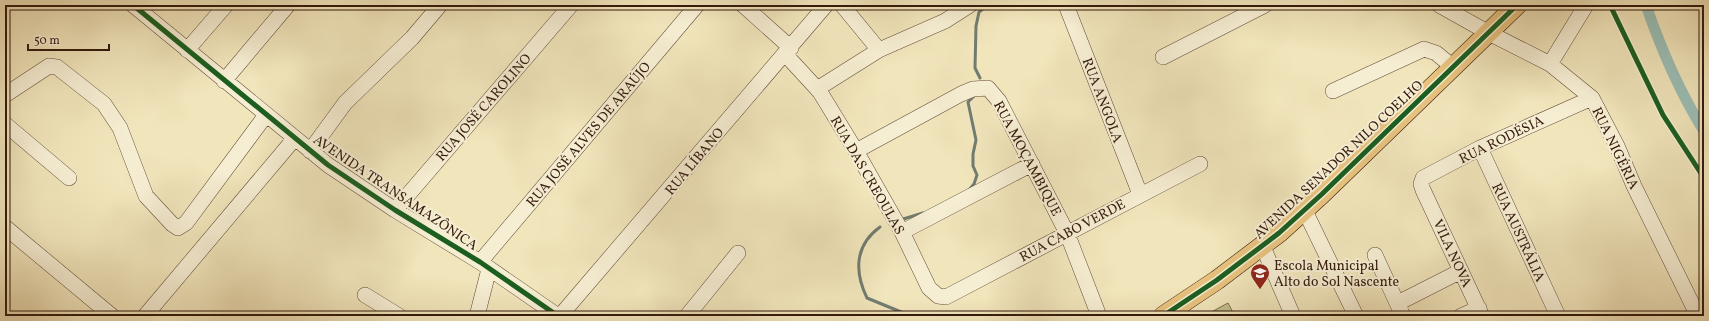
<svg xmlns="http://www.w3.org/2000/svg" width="1709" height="321" viewBox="0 0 1709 321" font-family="Vollkorn,serif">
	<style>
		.green { fill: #c1c28b; stroke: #7a6e4c }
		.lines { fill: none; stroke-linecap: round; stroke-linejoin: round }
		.stream { stroke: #717c71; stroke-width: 3 }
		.canal { stroke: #9bbeb5; stroke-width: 11 }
		.minor-casing { stroke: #624c38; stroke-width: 16 }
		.major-casing { stroke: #33190c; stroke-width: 20 }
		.minor { stroke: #f6eed3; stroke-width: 15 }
		.major { stroke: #e8c27e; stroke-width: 19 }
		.cycleway-casing { stroke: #f6eed3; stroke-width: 8 }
		.cycleway { stroke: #1b5e20; stroke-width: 5 }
		.labels { text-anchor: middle; stroke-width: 4; stroke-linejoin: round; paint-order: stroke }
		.street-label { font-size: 14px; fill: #33190c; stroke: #f6eed3 }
		.poi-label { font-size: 14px; fill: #33190c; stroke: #f6eed3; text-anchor: start }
	</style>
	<rect width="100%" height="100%" fill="#f1e5bb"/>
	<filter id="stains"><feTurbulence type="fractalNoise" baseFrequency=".005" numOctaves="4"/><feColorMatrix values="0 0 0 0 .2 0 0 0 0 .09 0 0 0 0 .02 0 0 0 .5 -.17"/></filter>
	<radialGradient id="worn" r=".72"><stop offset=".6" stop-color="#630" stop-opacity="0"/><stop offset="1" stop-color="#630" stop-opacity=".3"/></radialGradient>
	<!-- green -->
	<path class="green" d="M1228,303L1235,316H1204Z"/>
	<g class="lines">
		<!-- stream -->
		<path class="stream" d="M980,78L975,68L976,26L979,12L988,5
			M969,190L974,184L977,175L973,166V154L976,140L968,102L975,95
			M900,220L923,213
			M880,227C855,245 854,271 867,298L906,314"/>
		<!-- canal -->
		<path class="canal" d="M1646,5C1661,49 1679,91 1704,131"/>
		<defs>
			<path id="minor" d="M133,5L328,165L395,210L480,262L558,316
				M743,5L791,48
				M842,5L879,50
				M1066,5L1140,194
				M1439,5L1489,33L1550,64L1592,98L1617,146L1634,186L1698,316
				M187,50L226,5
				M785,54L820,92L856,151L902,232L929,288L938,296L946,297L1200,164
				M1163,57L1265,5
				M1550,64L1586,5
				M224,81L288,5
				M817,89L879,50L945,21L970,5
				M1333,91L1424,49L1436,53L1453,67
				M5,95L49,66L57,67L104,104L120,128L146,196L172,224L178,228L186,223L266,115
				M5,124L69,178
				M1480,148L1558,316
				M310,151L345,103L412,38L440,5
				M856,151L961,94L973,89L988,88L999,101L1067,233L1099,316
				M395,210L571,5
				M1305,211L1356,316
				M5,227L112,316
				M902,232L1032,164
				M1263,247L1293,316
				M1375,255L1403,316
				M480,262L697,5
				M365,295L399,316
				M1398,303L1461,271
				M145,316L295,138
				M477,316L489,269
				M560,316L826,5
				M687,316L738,253
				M1461,316L1479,308
				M1482,316L1423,190L1421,184L1423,178L1480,148L1592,98"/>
			<path id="major" d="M1163,316L1217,280L1279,233L1322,194L1517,5"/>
		</defs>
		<!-- minor casing -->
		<use href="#minor" class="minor-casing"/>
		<!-- major casing -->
		<use href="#major" class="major-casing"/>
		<!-- minor -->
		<use href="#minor" class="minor"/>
		<!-- major -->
		<use href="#major" class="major"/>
		<defs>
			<path id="cycleway" d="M133,5L328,165L395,210L480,262L558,316
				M1610,5L1663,115L1704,178
				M1163,316L1217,280L1279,233L1322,194L1517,5"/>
		</defs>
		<!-- cycleway casing -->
		<use href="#cycleway" class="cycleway-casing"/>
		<!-- cycleway -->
		<use href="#cycleway" class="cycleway"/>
	</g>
	<!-- icons -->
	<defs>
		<symbol id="school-pin" viewBox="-11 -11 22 30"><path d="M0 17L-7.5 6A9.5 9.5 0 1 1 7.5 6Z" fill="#8f2418" stroke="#f6eed3"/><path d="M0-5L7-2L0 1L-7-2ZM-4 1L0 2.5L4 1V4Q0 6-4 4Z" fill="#fff"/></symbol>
	</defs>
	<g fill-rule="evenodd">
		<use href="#school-pin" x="1249" y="262" width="22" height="30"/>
	</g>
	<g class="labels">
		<!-- street labels -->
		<g class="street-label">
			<text transform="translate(1103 100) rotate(69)" y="5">RUA ANGOLA</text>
			<text transform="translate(483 107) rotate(-49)" y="5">RUA JOSÉ CAROLINO</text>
			<text transform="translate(588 134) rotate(-50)" y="5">RUA JOSÉ ALVES DE ARAÚJO</text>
			<text transform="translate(1501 139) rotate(-26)" y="5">RUA RODÉSIA</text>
			<text transform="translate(1616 148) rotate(64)" y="5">RUA NIGÉRIA</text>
			<text transform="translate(1028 158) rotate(62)" y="5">RUA MOÇAMBIQUE</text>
			<text transform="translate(1338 159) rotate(-43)" y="5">AVENIDA SENADOR NILO COELHO</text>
			<text transform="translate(694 161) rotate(-50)" y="5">RUA LÍBANO</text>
			<text transform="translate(868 175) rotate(60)" y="5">RUA DAS CREOULAS</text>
			<text transform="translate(396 192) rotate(34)" y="5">AVENIDA TRANSAMAZÔNICA</text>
			<text transform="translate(1072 230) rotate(-28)" y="5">RUA CABO VERDE</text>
			<text transform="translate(1519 232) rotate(65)" y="5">RUA AUSTRÁLIA</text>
			<text transform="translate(1453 253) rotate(65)" y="5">VILA NOVA</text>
		</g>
		<!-- poi labels -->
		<g class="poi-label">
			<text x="1274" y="270">Escola Municipal<tspan x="1274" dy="16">Alto do Sol Nascente</tspan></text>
		</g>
	</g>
	<!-- margin -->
	<rect width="1709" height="321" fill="none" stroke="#f1e5bb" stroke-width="20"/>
	<rect x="6" y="6" width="1697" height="309" fill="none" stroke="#33190c" stroke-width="2"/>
	<rect x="10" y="10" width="1689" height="301" fill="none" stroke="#33190c"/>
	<!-- scale -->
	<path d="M28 44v6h81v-6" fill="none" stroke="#33190c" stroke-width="2"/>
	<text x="34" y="44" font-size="12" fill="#33190c" stroke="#f6eed3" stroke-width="3" paint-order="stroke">50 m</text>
	<rect width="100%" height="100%" filter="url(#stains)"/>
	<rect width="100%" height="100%" fill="url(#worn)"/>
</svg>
